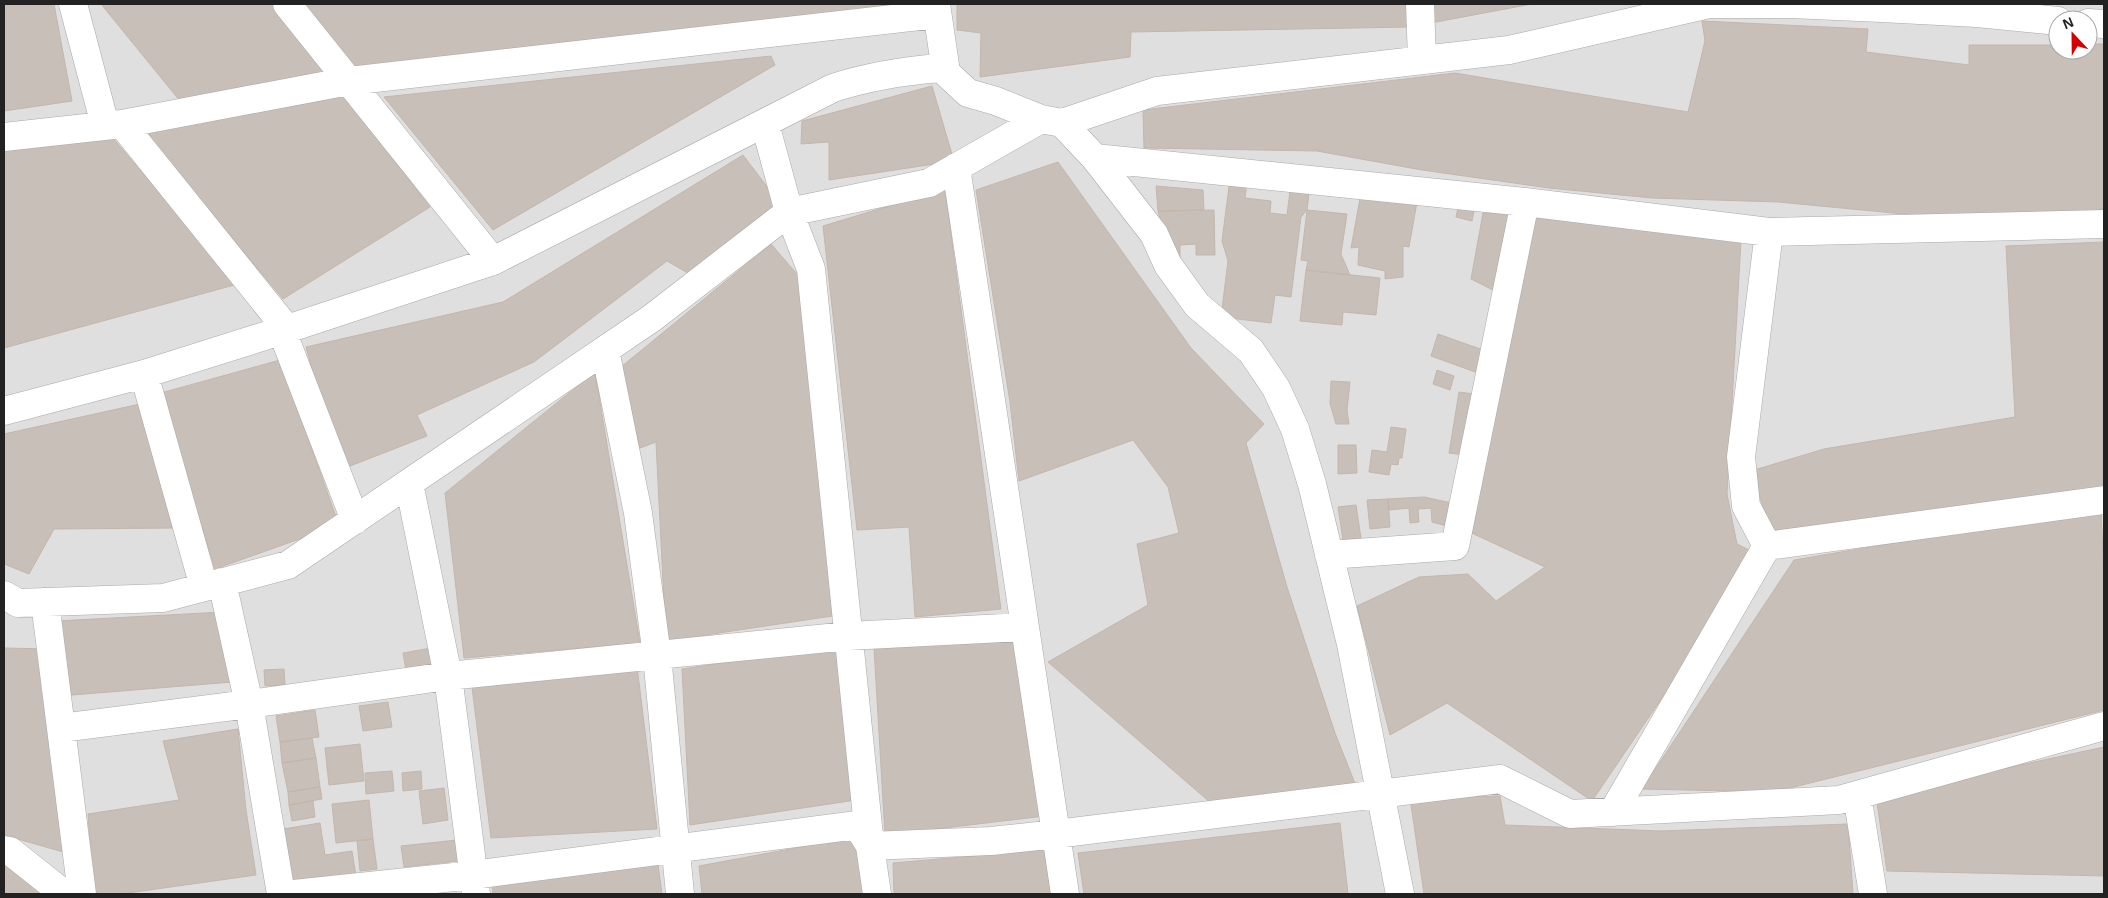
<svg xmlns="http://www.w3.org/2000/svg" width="2108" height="898" viewBox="0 0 2108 898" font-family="Helvetica,sans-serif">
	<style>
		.residential { fill: #e0dfdf; fill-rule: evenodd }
		.building { fill: #c7bfb8; stroke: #c4b6ab }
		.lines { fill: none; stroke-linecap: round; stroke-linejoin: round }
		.minor-casing { stroke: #a9a9a9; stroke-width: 29 }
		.minor { stroke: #fff; stroke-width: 28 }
	</style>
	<rect width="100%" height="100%" fill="#f2efe9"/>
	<!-- residential -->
	<path class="residential" d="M4,4H2104V894H4ZM2058,20H2088V50H2058Z"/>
	<!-- building -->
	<path class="building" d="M4,4H54L72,101L4,111Z
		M101,4H274L335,76L180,101Z
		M302,4H914L359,73Z
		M957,4H1407L1409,27L1131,32L1130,57L980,77L981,33L957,30Z
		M1429,4H1532L1431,23Z
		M1702,21L1868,29L1866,52L1969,65V45H2058V50H2088V44H2104V209L1999,223L1778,202L1652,198L1549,188L1422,170L1317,151L1144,148L1143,110L1455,73L1688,112L1705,41Z
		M771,56L775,65L493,230L384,97Z
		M932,86L954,161L829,180V142L801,144L802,121Z
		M339,89L430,207L283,299L149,138V122L201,125L223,108Z
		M111,136L238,284L4,348V148Z
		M743,155L781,205L693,276L667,261L534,362L417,415L427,436L340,470L306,347L503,302Z
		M1058,162L1191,348L1264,424L1246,443L1287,587L1335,733L1356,786L1212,804L1048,662L1148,605L1137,544L1179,533L1168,487L1133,440L1019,481L1010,402L976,190Z
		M1230,179L1247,181L1245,198L1271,201L1270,213L1287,215L1290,191L1309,193L1307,210L1301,217L1291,297L1275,295L1271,323L1221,317L1228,261L1222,241Z
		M1156,186L1203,190L1204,210L1158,211Z
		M945,189L1001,609L915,617L909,527L857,530L823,226Z
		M1361,193L1417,202L1409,247L1403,246V277L1385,279V271L1358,265L1359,247L1351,248Z
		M1459,203L1475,206L1472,221L1456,217Z
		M1214,210L1215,255H1196V244L1180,245V262L1172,260L1158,211Z
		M1307,210L1347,214L1341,254L1350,275L1306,270L1308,261L1301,260Z
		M1483,213L1511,214L1499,293L1471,279Z
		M1528,213L1741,240L1727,494L1737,544L1759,555L1592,801L1447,703L1390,735L1357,606L1419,577L1468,574L1496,601L1545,567L1465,530Z
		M2103,242V489L1775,542L1751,471L1824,449L2015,417L2006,246Z
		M771,244L803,281L839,615L666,641L656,442L640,448L621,367Z
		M1306,270L1380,278L1376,315L1343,312L1342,325L1300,321Z
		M1438,334L1486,351L1478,373L1431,356Z
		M280,360L339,525L215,569L161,393Z
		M1437,370L1454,376L1450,390L1433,384Z
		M595,372L640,643L464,658L445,493Z
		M1331,381L1350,382L1347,410L1349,424H1336L1330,404Z
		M1459,392L1474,394L1464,455L1449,453Z
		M140,404L177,528L54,529L29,574L4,564V434Z
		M1391,427L1406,429L1402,458H1399L1398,465L1391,464L1389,475L1369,472L1372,450L1387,452Z
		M1338,445H1356L1357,473L1338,474Z
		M1424,497L1452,503L1447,526L1432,522L1431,508L1418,509L1419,522L1410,523L1409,508L1389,510L1388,499Z
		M1388,499L1390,527L1370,529L1367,500Z
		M1356,505L1361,538L1343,540L1338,507Z
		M2101,508L2104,579V710L1774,792L1642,789L1794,560Z
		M222,612L232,682L60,696L57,621Z
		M1014,640L1045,816L885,835L874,648Z
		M844,645L856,800L690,825L682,669Z
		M4,648L51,649L70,854L4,835Z
		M431,648L435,670L407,675L403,653Z
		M637,666L657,829L491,838L471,679Z
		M284,669L285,685L265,686L264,670Z
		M388,702L392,727L363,731L359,706Z
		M315,710L319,737L280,742L276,716Z
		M238,729L246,810L256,875L121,894H94L88,814L179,800L163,741Z
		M312,738L316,758L282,763L280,742Z
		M360,744L364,781L329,785L325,748Z
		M2104,747V876L1887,871L1876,796Z
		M316,758L320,787L288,792L282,763Z
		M392,771L394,791L366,794L365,773Z
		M421,771L422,789L403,791L402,773Z
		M320,787L322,799L289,805L288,792Z
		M444,788L448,820L423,824L419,791Z
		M1500,796L1505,825L1661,831L1848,824L1853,894H1424L1410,798Z
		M369,800L373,839L336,843L332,804Z
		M313,801L315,817L292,821L289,805Z
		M320,823L325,855L352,851L356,876L292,886L283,829Z
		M1340,823L1348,894H1084L1078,853Z
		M855,837L866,894H702L699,866Z
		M373,839L377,869L360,871L357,841Z
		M457,840L459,861L404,867L401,846Z
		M1044,850L1051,894H894L893,863Z
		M657,857L662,894H493L492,883Z
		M4,860L47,894H4Z"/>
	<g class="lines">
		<defs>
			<path id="minor" d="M73,4L105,125
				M287,4L493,261
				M936,4L945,65L941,68L968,93L996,101L1041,119L1062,123L1095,158L1154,234L1168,265L1197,305L1251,351L1276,388L1295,429L1312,484L1351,644L1400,894
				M1420,4L1422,60
				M2088,23L2104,24
				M1062,123L1157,91L1509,50L1709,4H1791L1881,8L1977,13L2058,21
				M122,124L287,329
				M765,124L789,212L811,269L870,846L877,894
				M4,137L122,124L349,81L937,14
				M1095,158L1525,202L1769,232L2104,224
				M956,167L1065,894
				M282,331L355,520
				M605,350L638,513L657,656L680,894
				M144,374L204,587
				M4,411L144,374L287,329L493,261L833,88C870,76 902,71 941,68
				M409,483L448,676L476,894
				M1767,546L2104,500
				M1329,555L1455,546L1525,202
				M222,582L249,704L281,894
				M4,595L18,603L163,598L288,565L652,318L789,212L929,183L1041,119
				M45,602L82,894
				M61,728L249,704L448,676L848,636L1025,627
				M1857,795L1873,894
				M1613,812L1767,546L1746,506L1741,457L1769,232
				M4,850L10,851L64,894
				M294,894L473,875L857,825L870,846L991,841L1056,834L1500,779L1570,814L1839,800L2104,726"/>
		</defs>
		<!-- minor casing -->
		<use href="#minor" class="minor-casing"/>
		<!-- minor -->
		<use href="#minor" class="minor"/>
	</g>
	<!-- border -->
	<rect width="2108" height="898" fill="none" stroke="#222222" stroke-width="10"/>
	<!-- north arrow -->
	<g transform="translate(2073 35) rotate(338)"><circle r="24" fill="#ffffff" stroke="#a7a7a7"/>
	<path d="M0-4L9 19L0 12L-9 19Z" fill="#d40000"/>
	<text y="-8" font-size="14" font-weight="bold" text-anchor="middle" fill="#222222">N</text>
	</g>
</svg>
